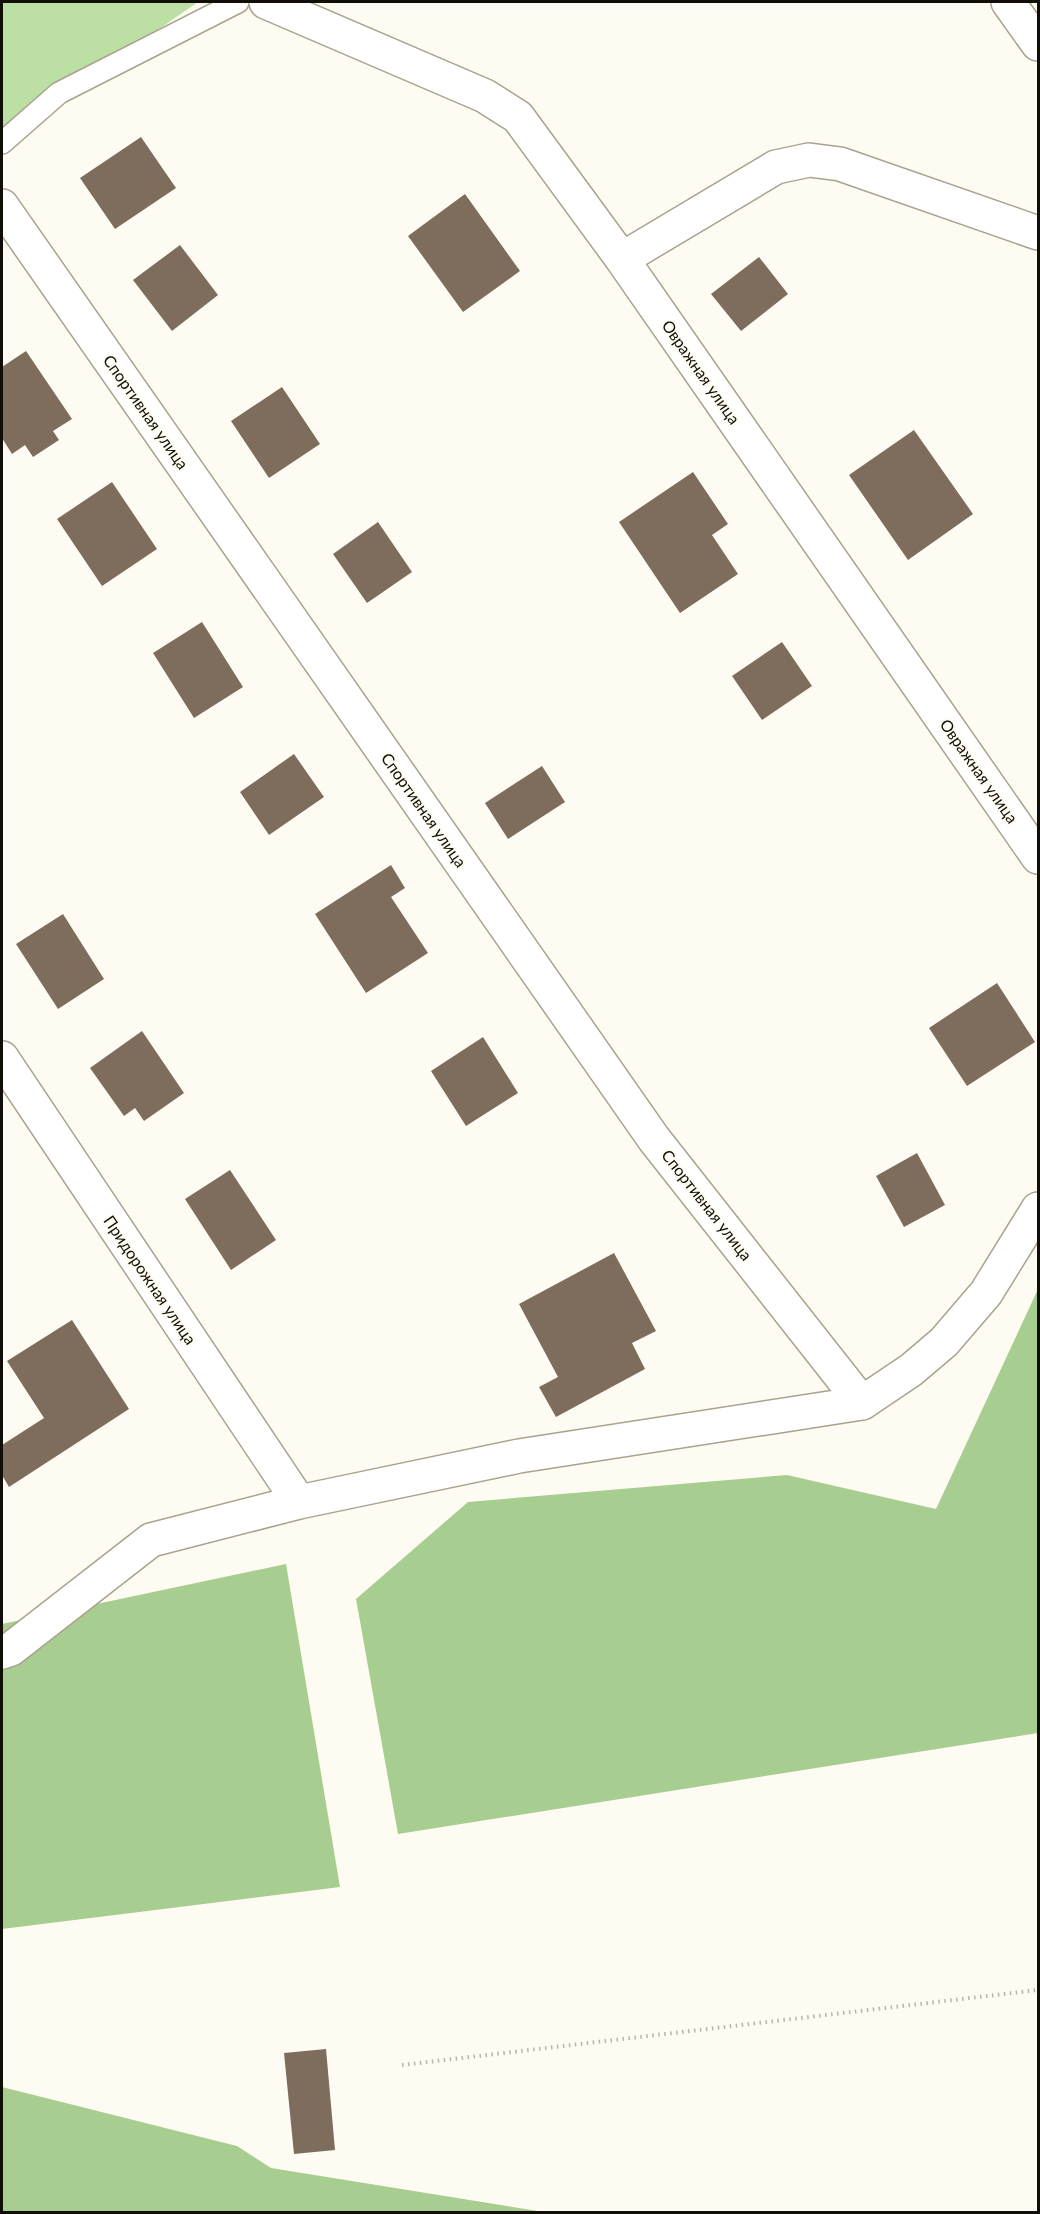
<svg xmlns="http://www.w3.org/2000/svg" width="1040" height="2214" viewBox="0 0 1040 2214" font-family="Lato,sans-serif">
	<style>
		.green { fill: #bce0a4 }
		.forest { fill: #a8cd90 }
		.building { fill: #7e6d5d }
		.lines { fill: none; stroke-linecap: round; stroke-linejoin: round }
		.service-casing { stroke: #a9a38d; stroke-width: 24 }
		.minor-casing { stroke: #a9a38d; stroke-width: 36 }
		.path { stroke: #b6b4ab; stroke-width: 4; stroke-dasharray: 1.5 4.5; stroke-linecap: butt }
		.service { stroke: #fff; stroke-width: 21 }
		.minor { stroke: #fff; stroke-width: 33 }
		.labels { text-anchor: middle; stroke-width: 4.5; stroke-linejoin: round; paint-order: stroke }
		.street-label { font-size: 16px; fill: #100e06; stroke: #fefcf2 }
	</style>
	<rect width="100%" height="100%" fill="#fefcf2"/>
	<!-- green -->
	<path class="green" d="M2,2H198L2,138Z"/>
	<!-- forest -->
	<path class="forest" d="M1038,1289V1733L398,1834L356,1599L468,1502L787,1475L936,1509Z
		M286,1564L340,1887L2,1929V1624Z
		M2,2087L237,2146L271,2168L544,2212H2Z"/>
	<!-- building -->
	<path class="building" d="M141,137L176,188L115,229L80,178Z
		M465,194L520,271L463,312L408,236Z
		M180,245L218,295L172,331L133,280Z
		M759,257L788,294L741,331L711,294Z
		M26,351L72,419L53,431L59,440L33,457L25,445L12,454L2,438V367Z
		M282,387L320,444L269,478L231,421Z
		M914,430L973,514L908,560L849,475Z
		M693,472L728,524L712,535L738,574L680,613L619,522Z
		M112,482L157,549L102,586L57,519Z
		M378,522L412,572L367,603L333,554Z
		M202,622L243,687L194,718L153,653Z
		M782,642L812,686L762,720L732,676Z
		M294,754L324,797L269,835L240,792Z
		M542,766L565,802L508,839L485,803Z
		M391,865L405,888L391,897L428,953L366,993L315,914Z
		M63,914L104,979L58,1009L16,944Z
		M997,983L1035,1042L967,1086L929,1028Z
		M142,1031L184,1093L144,1121L135,1108L124,1116L90,1068Z
		M483,1037L518,1093L466,1126L431,1071Z
		M917,1153L945,1205L904,1227L876,1176Z
		M230,1170L276,1240L231,1270L185,1199Z
		M614,1253L656,1331L632,1343L645,1369L556,1417L539,1387L558,1377L519,1304Z
		M72,1320L129,1409L9,1487L2,1475V1445L44,1418L7,1361Z
		M326,2049L335,2150L294,2154L284,2053Z"/>
	<g class="lines">
		<defs>
			<path id="service" d="M2,143L59,93L238,2"/>
			<path id="minor" d="M266,2L485,96L518,117L622,259L1038,857
				M1008,2L1038,44
				M2,206L654,1139L862,1403
				M622,259L776,167L809,160L840,164L1038,233
				M2,1058L299,1502
				M2,1652L11,1649L151,1540L299,1502L519,1456L862,1403L911,1370L944,1342L986,1293L1038,1209"/>
		</defs>
		<!-- service casing -->
		<use href="#service" class="service-casing"/>
		<!-- minor casing -->
		<use href="#minor" class="minor-casing"/>
		<!-- path -->
		<path class="path" d="M402,2065L1038,1990"/>
		<!-- service -->
		<use href="#service" class="service"/>
		<!-- minor -->
		<use href="#minor" class="minor"/>
	</g>
	<g class="labels">
		<!-- street labels -->
		<g class="street-label">
			<text transform="translate(701 372) rotate(55)" y="6">Овражная улица</text>
			<text transform="translate(146 412) rotate(55)" y="6">Спортивная улица</text>
			<text transform="translate(979 771) rotate(55)" y="6">Овражная улица</text>
			<text transform="translate(424 810) rotate(55)" y="6">Спортивная улица</text>
			<text transform="translate(707 1205) rotate(52)" y="6">Спортивная улица</text>
			<text transform="translate(150 1280) rotate(56)" y="6">Придорожная улица</text>
		</g>
	</g>
	<!-- border -->
	<rect width="1040" height="2214" fill="none" stroke="#100e06" stroke-width="6"/>
</svg>
